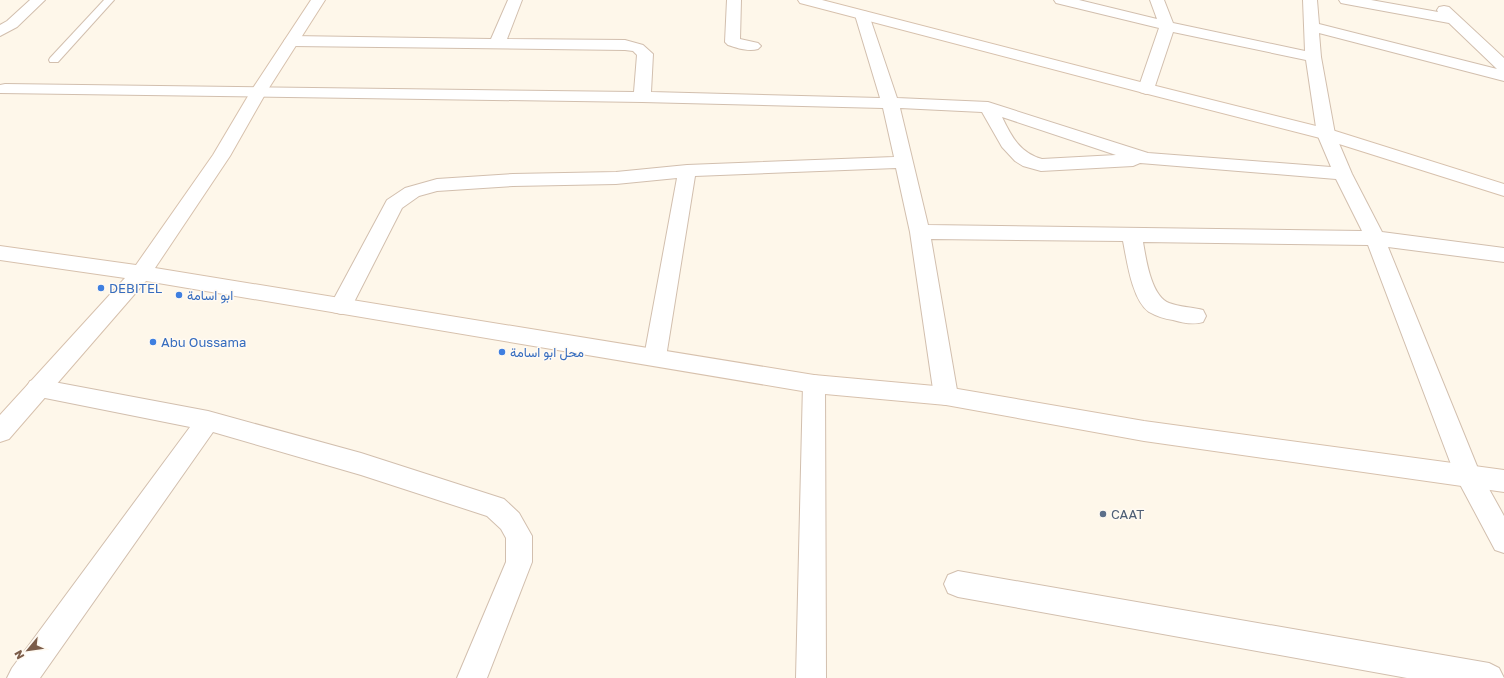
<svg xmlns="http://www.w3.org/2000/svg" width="1504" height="678" viewBox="0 0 1504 678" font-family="'Golos Text',Vazirmatn,sans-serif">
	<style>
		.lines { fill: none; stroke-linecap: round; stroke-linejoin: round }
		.lane-casing { stroke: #d2bfae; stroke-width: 2 }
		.street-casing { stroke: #d2bfae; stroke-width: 2 }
		.secondary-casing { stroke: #d7c1ad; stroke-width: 2 }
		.lane { fill: #fff; fill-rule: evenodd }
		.street { fill: #fff; fill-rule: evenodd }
		.secondary { fill: #fff; fill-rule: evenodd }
		.shop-dot { fill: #3f7fe0; stroke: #fffaf2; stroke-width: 1.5 }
		.service-dot { fill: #5c6f8a; stroke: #fffaf2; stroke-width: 1.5 }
		.labels { text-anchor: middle; stroke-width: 3; stroke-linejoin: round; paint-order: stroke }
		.shop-label { font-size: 13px; fill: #366cbe; stroke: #fffaf2; text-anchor: start }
		.service-label { font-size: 13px; fill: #4e5e75; stroke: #fffaf2; text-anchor: start }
	</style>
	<rect width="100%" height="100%" fill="#fef7ea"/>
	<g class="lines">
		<defs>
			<path id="lane" d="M104,0H114L58,62H50L49,60L50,58Z"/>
			<path id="street" d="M30,0H45L17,27L0,36V25L7,21Z
				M508,0H522L507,39L625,40L643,45L653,54L651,92L880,98L855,15L857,12L862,11L867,12L869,15L897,98L988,102L1148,153L1331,167L1317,134L1306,60L1173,32L1154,89L1152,92L1146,94L1140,92L1138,89L1159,28L1056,3L1054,0H1079L1157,19L1150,0H1164L1173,23L1305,51L1303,0H1317L1319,24L1497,69L1449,23L1346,4L1341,3L1339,0H1371L1438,12L1437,10L1439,7L1444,6L1449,7L1504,58V81L1319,33L1321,57L1335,134L1352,174L1382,232L1504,248V262L1388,247L1479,471L1504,516V553L1495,550L1455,475L1368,245L1143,242C1146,259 1151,296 1169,303C1179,307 1192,307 1203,310L1206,316L1203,322C1193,325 1183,323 1173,320C1165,319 1156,316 1149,312C1132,300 1127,261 1123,241L931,239L958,396L954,403L946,405L938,403L934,396L910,232L896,168L695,176L666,357L663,363L655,366L647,363L644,357L677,178L616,184L513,186L437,191L419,196L402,208L349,312L341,314L333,312L330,306L387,200L405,188L437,179L513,174L616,172L687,165L894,157L883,108L642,102L0,93V85L5,84L634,92L637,55L633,51L625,50L292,46L287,44L284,41L287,38L292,36L491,39ZM900,108L982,112L1002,147L1015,161L1023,166L1041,171L1133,166L1140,163L1336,179L1362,231L928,225ZM1002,117L1116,155L1042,159C1020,153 1011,136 1002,117Z
				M727,0H741L740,39L758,43L761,46L758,49C749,52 737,48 728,45L725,42Z
				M814,375L822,377L825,384L826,678H796L803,384L806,377Z
				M38,379L208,411L361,453L504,499L519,513L532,536V562L487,678H457L506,562V538L501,529L487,516L361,475L213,432L40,678H7L12,668L190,427L30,395L26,388L30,381Z
				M958,571L1489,663L1499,668L1504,678H1407L958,597L948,593L944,584L948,575Z"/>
			<path id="secondary" d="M311,0H325L267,91L230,156L155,268L814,375L946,387L1144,421L1504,470V492L1144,441L946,405L814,393L146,281L9,439L0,442V415L125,278L0,260V246L136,265L213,155L251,91Z
				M798,0H822L1152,85L1332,130L1504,184V196L1320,138L1140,92L800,3Z"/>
		</defs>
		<!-- lane casing -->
		<use href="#lane" class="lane-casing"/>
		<!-- street casing -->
		<use href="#street" class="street-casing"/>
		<!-- secondary casing -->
		<use href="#secondary" class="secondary-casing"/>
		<!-- lane -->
		<use href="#lane" class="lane"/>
		<!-- street -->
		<use href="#street" class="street"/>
		<!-- secondary -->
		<use href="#secondary" class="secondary"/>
	</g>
	<!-- markers -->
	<g class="shop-dot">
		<circle cx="101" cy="288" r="4"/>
		<circle cx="179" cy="295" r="4"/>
		<circle cx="153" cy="342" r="4"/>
		<circle cx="502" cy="352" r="4"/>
	</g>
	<circle class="service-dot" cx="1103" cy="514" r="4"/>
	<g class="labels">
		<!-- shop labels -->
		<g class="shop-label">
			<text x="109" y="293">DEBITEL</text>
			<text x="187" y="300">ابو اسامة</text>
			<text x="161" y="347">Abu Oussama</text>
			<text x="510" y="357">محل ابو اسامة</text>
		</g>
		<!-- service labels -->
		<g class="service-label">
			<text x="1111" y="519">CAAT</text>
		</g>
	</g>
	<!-- north arrow -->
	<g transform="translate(28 650) rotate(241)" stroke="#fffaf2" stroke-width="3" paint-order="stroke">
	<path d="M0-3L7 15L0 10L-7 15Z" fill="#7c5d4a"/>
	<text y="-6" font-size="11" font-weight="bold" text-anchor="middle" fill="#7c5d4a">N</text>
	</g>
</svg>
